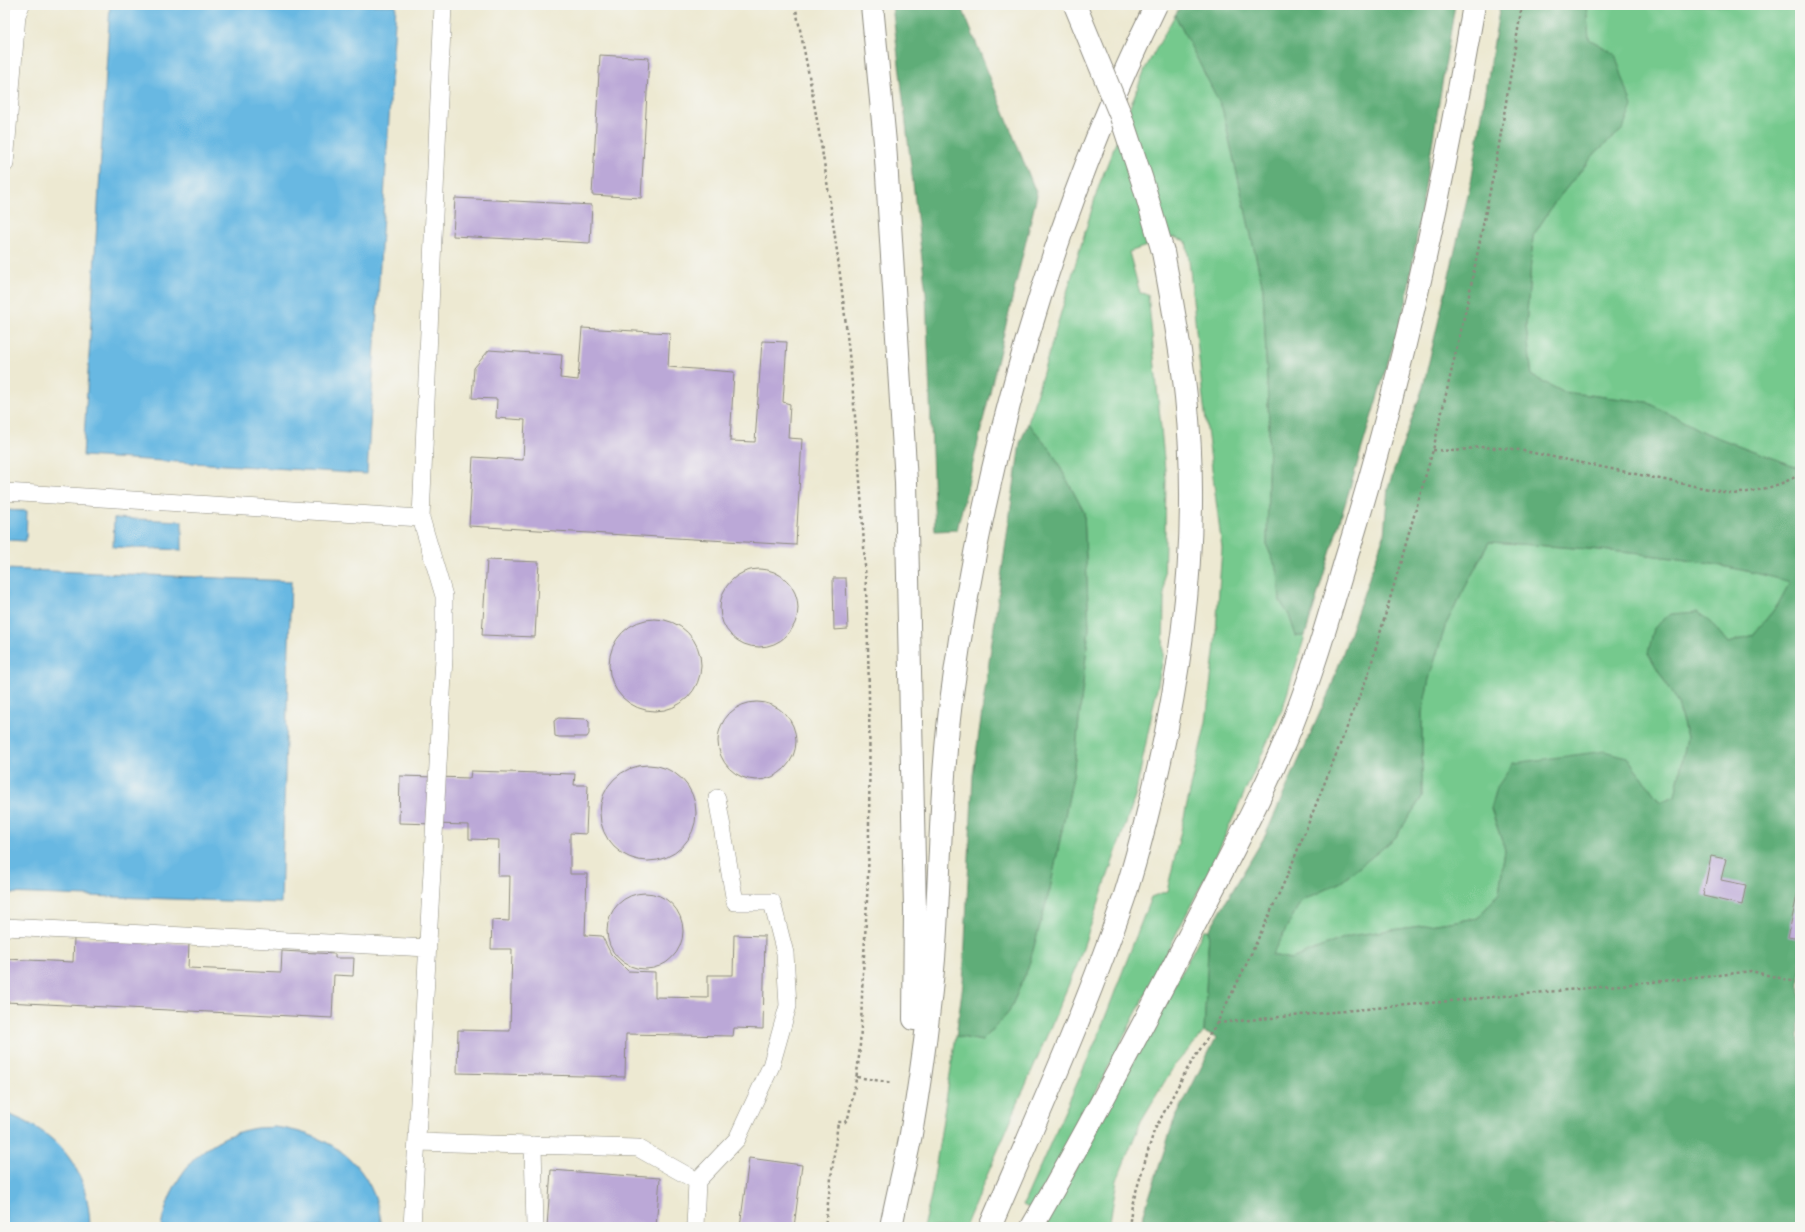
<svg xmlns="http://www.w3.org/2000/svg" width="1805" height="1232" viewBox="0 0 1805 1232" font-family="'IM FELL English',serif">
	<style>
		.green { fill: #74c98d; stroke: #507a5c }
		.forest { fill: #5fad78; stroke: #456c52; fill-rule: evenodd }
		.water { fill: #67b8e2; stroke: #497286 }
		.building { fill: #bba8d7 }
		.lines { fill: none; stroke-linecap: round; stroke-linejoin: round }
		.service-casing { stroke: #8c8a7e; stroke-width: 18 }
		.motorway-casing { stroke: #8c8a7e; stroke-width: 24 }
		.path { stroke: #8c8a7e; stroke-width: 2.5; stroke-dasharray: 3 3; stroke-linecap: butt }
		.service { stroke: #fff; stroke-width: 17 }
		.motorway { stroke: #fff; stroke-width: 22 }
		.motorway-bridge-casing { stroke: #8c8a7e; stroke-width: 24; stroke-linecap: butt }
		.motorway-bridge { stroke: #fff; stroke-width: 22 }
	</style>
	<rect width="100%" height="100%" fill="#f6f6f2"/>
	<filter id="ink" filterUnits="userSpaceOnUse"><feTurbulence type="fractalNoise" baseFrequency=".025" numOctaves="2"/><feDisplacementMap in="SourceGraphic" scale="8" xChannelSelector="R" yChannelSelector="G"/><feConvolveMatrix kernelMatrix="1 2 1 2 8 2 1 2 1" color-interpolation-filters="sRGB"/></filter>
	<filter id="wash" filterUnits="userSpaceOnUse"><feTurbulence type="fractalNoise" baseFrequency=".012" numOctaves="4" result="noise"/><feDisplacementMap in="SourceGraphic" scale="16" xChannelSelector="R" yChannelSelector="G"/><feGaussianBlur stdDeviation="0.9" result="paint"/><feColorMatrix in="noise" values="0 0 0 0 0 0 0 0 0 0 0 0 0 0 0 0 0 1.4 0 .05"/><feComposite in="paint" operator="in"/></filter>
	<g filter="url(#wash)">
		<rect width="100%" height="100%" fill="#ede9d2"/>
		<!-- green -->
		<path class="green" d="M1586,5H1800V468L1705,433L1647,402L1563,392L1532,376L1526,326L1533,236L1555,202L1597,151L1623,129L1615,54L1589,39Z
			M1175,15L1222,107L1263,288L1269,426L1267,546L1278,572L1280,601L1289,615L1296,636H1305L1283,707L1216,856L1083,1117L1031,1209L1023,1205L1098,1036L1151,897L1167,891L1206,722L1215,644L1222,548L1202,390L1189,260L1186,241L1173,237L1129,252L1140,293L1148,294L1166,480L1163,659L1135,797L1077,965L965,1227H923L931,1196L956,1036L982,1041L1009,1012L1028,968L1050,889L1073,776L1089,628L1084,512L1051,450L1028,423L1099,185L1145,69Z
			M1489,542C1591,549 1692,554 1791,582L1777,606L1753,635L1728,643L1710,621L1648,653L1678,704L1687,738L1675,796L1660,802L1627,757L1491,809L1505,850L1499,893L1478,918L1349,936L1291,959L1271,955L1301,901L1341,882L1395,838L1422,797V713L1429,679L1446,624Z
			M1204,930H1209L1204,1032L1174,1066L1141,1121L1117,1180L1109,1227H1044Z"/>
		<!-- forest -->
		<path class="forest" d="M892,5H961L1037,195L957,530L935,531L926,293Z
			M1181,5H1455L1406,303L1305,636H1296L1289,615L1280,601L1278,572L1267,546L1269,426L1263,288L1222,108L1175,15Z
			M1500,5H1586L1589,39L1615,54L1632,106L1623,129L1597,151L1555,202L1533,236L1526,326L1532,376L1563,392L1647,402L1705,433L1800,468V1227H1142L1144,1213L1173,1123L1216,1038L1204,1032L1209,930L1265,836L1330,690L1384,535L1388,487L1423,387L1471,182ZM1489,542C1591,549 1692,554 1790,582L1777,606L1753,635L1728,643L1710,621L1697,612L1670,614L1654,628L1648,653L1678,704L1687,738L1675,796L1660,802L1627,757L1605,751L1514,763L1497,787L1491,809L1505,850L1499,893L1478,918L1349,936L1291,959L1272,955L1301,901L1341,882L1395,838L1422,797V713L1429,679L1446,624Z
			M1028,423L1051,450L1084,512L1089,628L1073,776L1050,889L1028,968L1009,1012L982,1041L956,1036L963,983L973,775L1020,443Z"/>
		<!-- water -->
		<path class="water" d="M110,5H396L367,474L83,456Z
			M5,510L27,511L26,541L5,540Z
			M114,518L182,521V550L113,547Z
			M5,569L291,581L281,903L5,893Z
			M5,1113C59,1132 89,1169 90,1227H5Z
			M275,1127C334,1135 374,1165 382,1227H161C170,1178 200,1139 251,1129C258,1127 267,1128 275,1127Z"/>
		<g id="blocks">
			<!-- building -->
			<path class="building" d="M600,55L649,58L641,198L592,195Z
				M455,198L592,205L590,243L453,236Z
				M582,328L670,333L668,367L734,372L730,441L755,442L762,341L787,342L783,402L790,404L788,438L802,439L796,545L469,526L473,457L523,460L525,420L496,418L497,399L472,398L474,368L489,350L562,355L560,378L578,380Z
				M487,560L539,562L535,637L482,635Z
				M720 608a39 39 0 1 1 78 0a39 39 0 1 1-78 0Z
				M833,578H846L848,629L834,630Z
				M609 665a46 46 0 1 1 92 0a46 46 0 1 1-92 0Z
				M718 741a39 39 0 1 1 78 0a39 39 0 1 1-78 0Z
				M558,718L586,719L589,722V734L587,737H559L555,736L554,721Z
				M600 813a48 48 0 1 1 96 0a48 48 0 1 1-96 0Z
				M471,771L575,774L574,785H588L586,834L570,833V874H587L585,935L602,936L611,954L628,971L655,972V997L708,998V975H733L734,935L765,936L763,1029L734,1028L733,1036L626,1034L625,1077L457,1073L458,1030L510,1031L512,949H491L492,920L509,921L510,876H498L499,840L469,839V825L399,823L400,776L470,778Z
				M1711,856L1726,859L1721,880L1746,885L1742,905L1703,896Z
				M1799,886H1800V939L1788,937Z
				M607 931a38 38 0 1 1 76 0a38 38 0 1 1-76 0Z
				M74,938L189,944L188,968L281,972L282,951L335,954V958H354L353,976L334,975L332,1018L5,1002V959L73,962Z
				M749,1158L802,1165L794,1227H740Z
				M551,1170L660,1178L656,1227H547Z"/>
		</g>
	</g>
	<g filter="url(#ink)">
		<use href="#blocks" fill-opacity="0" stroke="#8c8a7e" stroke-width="1"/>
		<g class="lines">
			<defs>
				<path id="service" d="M5,164L17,15L21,5
					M5,492L421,518
					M5,927L428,948
					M417,1142L638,1148L697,1181L695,1227
					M533,1145L535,1227
					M697,1181L737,1139L771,1066L788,1006L785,953L772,902H735L717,798
					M412,1227L444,658V596L421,518L443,5"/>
				<path id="motorway" d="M872,5L885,143L906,482L915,909L914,1019
					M891,1227C897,1196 905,1165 911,1134C921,1076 929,1017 934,959C941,868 940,777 953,687C985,452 1052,218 1156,5
					M990,1227C1037,1118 1086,1010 1124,898C1135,864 1144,829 1152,795C1184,665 1200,531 1186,397C1181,348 1172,300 1163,252
					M1032,1227C1088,1130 1140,1031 1191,932C1226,863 1263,796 1292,725C1313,672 1329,616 1345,562C1402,380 1442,193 1474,5"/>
			</defs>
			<!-- service casing -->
			<use href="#service" class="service-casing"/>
			<!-- motorway casing -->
			<use href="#motorway" class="motorway-casing"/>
			<!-- path -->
			<path class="path" d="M795,5C851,272 873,548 869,821C869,871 866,922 863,972C861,1007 862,1044 856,1079C854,1092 851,1105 848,1118L845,1122H838L825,1227
				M1433,450L1455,451L1480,447L1514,449L1733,494C1757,491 1779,487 1800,474
				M1217,1023L1705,977L1751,971L1800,983
				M857,1077L892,1083
				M1129,1227L1132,1205L1154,1131L1186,1071L1217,1023L1245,967L1288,874L1368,675L1433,450L1468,300L1498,151L1522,5"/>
			<!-- service -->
			<use href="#service" class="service"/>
			<!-- motorway -->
			<use href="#motorway" class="motorway"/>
			<defs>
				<path id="motorway-bridge" d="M1075,5L1120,114L1142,180L1163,252"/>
			</defs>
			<!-- motorway-bridge casing -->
			<use href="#motorway-bridge" class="motorway-bridge-casing"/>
			<!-- motorway-bridge -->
			<use href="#motorway-bridge" class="motorway-bridge"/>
		</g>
	</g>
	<!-- margin -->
	<rect width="1805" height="1232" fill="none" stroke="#f6f6f2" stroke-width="20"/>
</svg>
